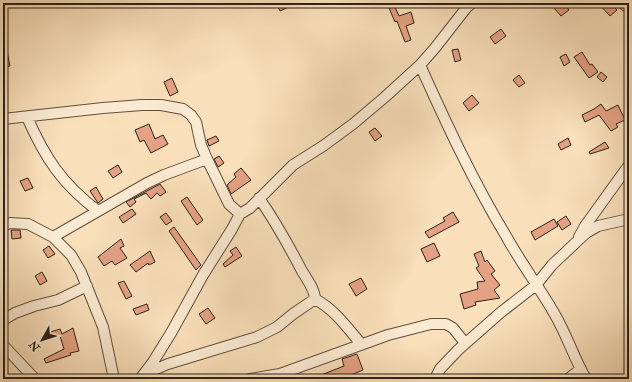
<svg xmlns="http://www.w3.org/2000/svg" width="632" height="382" viewBox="0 0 632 382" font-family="'IM FELL Double Pica',serif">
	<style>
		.building { fill: #e4a183; stroke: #2b2119 }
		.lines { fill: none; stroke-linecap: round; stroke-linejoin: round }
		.minor-casing { stroke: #5e5041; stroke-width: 12 }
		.minor { stroke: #fbead2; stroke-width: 10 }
	</style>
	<rect width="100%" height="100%" fill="#f9dfba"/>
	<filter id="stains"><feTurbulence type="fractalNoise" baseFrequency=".005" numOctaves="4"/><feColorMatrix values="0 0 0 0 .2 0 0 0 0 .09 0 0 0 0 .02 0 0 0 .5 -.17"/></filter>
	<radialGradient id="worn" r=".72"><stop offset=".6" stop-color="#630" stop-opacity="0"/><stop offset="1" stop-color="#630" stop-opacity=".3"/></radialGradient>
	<!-- building -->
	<path class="building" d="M276,3H297L280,11Z
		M558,3H564L569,10L561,16L553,7Z
		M598,3H610L617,10L610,16Z
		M394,5L399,16L411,12L414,23L406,26L411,40L405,42L397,21L395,22L389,8Z
		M501,29L506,36L495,44L490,37Z
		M6,46L10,66L3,68V47Z
		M458,49L461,60L455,62L452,50Z
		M582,52L590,65L592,64L598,72L589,78L574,57Z
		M566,54L570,62L564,66L560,57Z
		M601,72L607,77L603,82L597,77Z
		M519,75L525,83L519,87L513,80Z
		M172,78L178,92L170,96L164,82Z
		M472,95L479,103L469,111L463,103Z
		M601,104L606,111L618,105L625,120L616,124L618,127L611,131L599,115L585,122L582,115L594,109Z
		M149,124L155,139L163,135L168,144L151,153L144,140L140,142L135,130Z
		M375,128L382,136L375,141L369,132Z
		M216,136L219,141L209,146L207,140Z
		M568,138L571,145L561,150L558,144Z
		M605,142L609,148L590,154L589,152Z
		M219,156L224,163L218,167L214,159Z
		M118,165L122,172L113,178L108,171Z
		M241,168L251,180L231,194L227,185L236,177L234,174Z
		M28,178L33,188L25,191L20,181Z
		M160,184L166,192L160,196L157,193L151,199L146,193L134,199L136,202L130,207L126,202Z
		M96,187L103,199L98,203L90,191Z
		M187,197L203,220L197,225L181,201Z
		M132,209L136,214L123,223L119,217Z
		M453,212L459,222L429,238L425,232L445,221L443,218Z
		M166,213L172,221L166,225L160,217Z
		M566,216L571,224L562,230L557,222Z
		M554,219L558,226L535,240L531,232Z
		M174,227L201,265L196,270L169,231Z
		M11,230H20L21,238L12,239Z
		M121,239L124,246L120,248L127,258L115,265L112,261L104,266L98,257Z
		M434,243L440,256L427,262L421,249Z
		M49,246L55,254L48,258L43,250Z
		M236,247L242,256L225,267L223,264L233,255L230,251Z
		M150,251L155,262L149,265L148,263L136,272L130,265Z
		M481,251L485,262L487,260L495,271L491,274L500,285L494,290L500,298L475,302L476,305L464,309L460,294L478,289L477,282L485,281L476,268L479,266L474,254Z
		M42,272L47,281L40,285L35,276Z
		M361,278L367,289L356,296L349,284Z
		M124,281L132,296L126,299L118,283Z
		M147,304L149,310L136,315L133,309Z
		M208,308L215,318L206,324L199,314Z
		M73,328L79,351L70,353L71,355L46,363L44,359L64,349L60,336L49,339L47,333L60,329L62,334Z
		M357,354L363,370L341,379H311L344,366L342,359Z"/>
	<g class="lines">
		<defs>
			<path id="minor" d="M622,3L629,8
				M420,65C446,123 473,181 506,236C521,263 539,287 554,313C567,335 574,358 586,379
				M27,117C45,158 62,184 98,211
				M3,119L103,108L142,105H161L183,109L191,115L196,122L201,145L207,159L229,204L240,214
				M259,198C275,221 289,246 302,271C307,279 315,290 315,299
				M3,226L10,223L28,224L53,237L71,255L81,272L103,327L114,379
				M53,237L147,183L164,175L207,159
				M579,237L585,226L629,165
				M315,299C335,310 347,327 361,344
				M3,320L15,313L34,306L58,300L87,286
				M3,345L35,379
				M144,374L168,364L257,337L277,327L293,314L315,299
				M140,379L153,362L171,333L203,275L232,229L240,214L250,208L293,165L323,146L353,124L385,97L420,65L435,48L467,7L472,3
				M250,379L280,374L388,335L431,324H446L453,328L465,343
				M435,379L440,369L458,350L500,313L536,285L552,265L586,233L598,226L629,219
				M568,379L581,369"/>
		</defs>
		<!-- minor casing -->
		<use href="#minor" class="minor-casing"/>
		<!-- minor -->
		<use href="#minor" class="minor"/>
	</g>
	<!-- margin -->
	<rect width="632" height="382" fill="none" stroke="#f9dfba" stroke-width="16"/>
	<rect x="4" y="4" width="624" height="374" fill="none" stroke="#2b2119" stroke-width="2"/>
	<rect x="8" y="8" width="616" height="366" fill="none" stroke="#2b2119"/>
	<!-- north arrow -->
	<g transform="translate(42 340) rotate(231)" stroke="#fbead2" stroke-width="3" paint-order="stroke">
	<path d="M0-3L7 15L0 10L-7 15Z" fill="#2b2119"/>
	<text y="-6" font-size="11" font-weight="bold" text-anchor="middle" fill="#2b2119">N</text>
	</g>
	<rect width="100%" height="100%" filter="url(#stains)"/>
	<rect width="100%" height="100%" fill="url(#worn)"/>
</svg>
